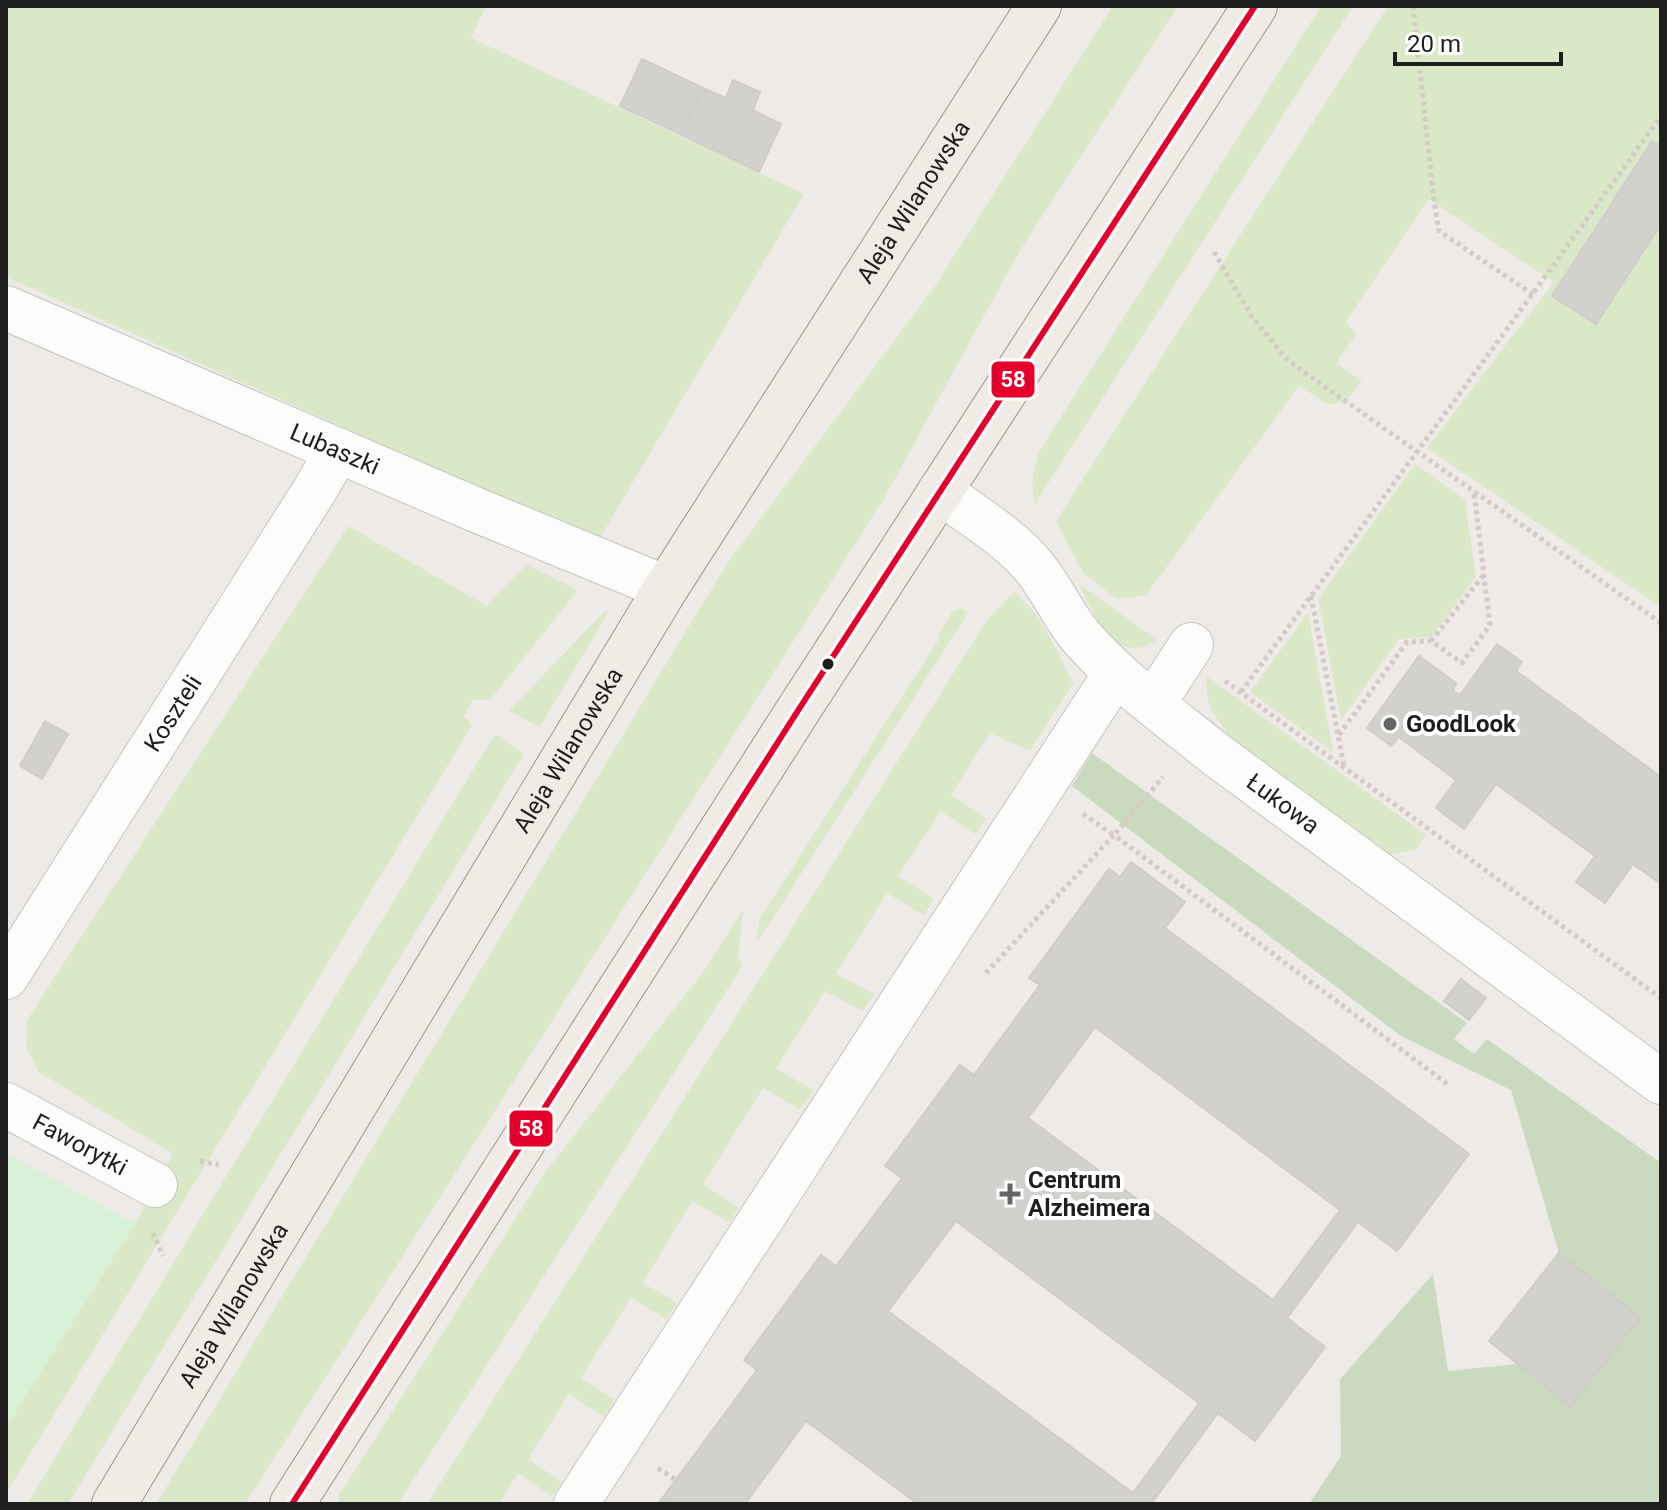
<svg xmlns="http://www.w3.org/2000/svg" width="1667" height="1510" viewBox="0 0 1667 1510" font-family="Roboto,sans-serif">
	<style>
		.grass { fill: #dae8c8 }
		.forest { fill: #c9dabe }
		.park { fill: #d7f1d6 }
		.building { fill: #d3d1ce; stroke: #d0ccc9; stroke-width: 2; fill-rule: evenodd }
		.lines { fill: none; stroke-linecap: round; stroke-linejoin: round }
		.minor-casing { stroke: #c5c4c3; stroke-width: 46 }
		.major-casing { stroke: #a29885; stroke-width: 46 }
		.path { stroke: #d6c9c7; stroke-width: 5; stroke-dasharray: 4 4; stroke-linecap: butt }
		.minor { stroke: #fcfcfb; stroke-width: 44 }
		.major { stroke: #f0ebe5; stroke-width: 44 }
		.bus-1-casing { stroke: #fff; stroke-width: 12 }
		.bus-1 { stroke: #e4002b; stroke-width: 6 }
		.bus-dot { fill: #1e1e1e; stroke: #fff; stroke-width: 3 }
		.poi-dot { fill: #666564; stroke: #fff; stroke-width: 3 }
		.labels { text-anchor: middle; stroke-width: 8; stroke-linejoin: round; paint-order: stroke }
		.street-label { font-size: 24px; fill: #1e1e1e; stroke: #fff }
		.poi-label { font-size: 24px; font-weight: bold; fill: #1e1e1e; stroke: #fff; text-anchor: start }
		.line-badge { stroke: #fff; stroke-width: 3 }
		.badge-label { font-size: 22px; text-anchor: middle; font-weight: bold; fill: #fff }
	</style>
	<rect width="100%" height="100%" fill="#edeae7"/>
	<!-- grass -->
	<path class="grass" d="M6,6H486L471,38L804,194L598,541L6,277Z
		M1113,6H1178L1019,252L885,497L245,1504H156L728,562L933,289Z
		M1321,6H1353L1035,504C1030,483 1033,469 1040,450Z
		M1388,6H1661V607L1427,448L1554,282L1429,199L1346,321L1356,335L1336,363L1362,381L1346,401L1329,405L1299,386L1146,595L1117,599L1083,573L1056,521Z
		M1415,464L1465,500L1476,577L1431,637L1399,639L1341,720L1318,599Z
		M348,526L487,606L527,565L578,590L490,700H473L464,716L472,725L6,1494V1427L135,1224L173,1154L39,1072L26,1048L27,1020Z
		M1079,584L1157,640C1112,668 1096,616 1079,584Z
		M1014,592C1043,615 1056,651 1073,683L1030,751L990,733L951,795L986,818L975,834L941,811L898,876L934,899L924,915L887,893L836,974L875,994L862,1011L825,991L776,1068L814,1091L800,1109L763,1088L703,1184L739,1208L729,1222L692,1201L643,1283L677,1303L667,1319L631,1298L581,1378L615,1400L604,1417L569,1394L528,1459L562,1482L552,1496L518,1473L499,1504H427L989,617Z
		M961,608L968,613L757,943L759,920L939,639L937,637L952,612Z
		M609,611L540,727L509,711L602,614Z
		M1308,613L1333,752L1250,692Z
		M1206,676L1426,835L1415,850L1390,854L1231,738L1211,710L1207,697Z
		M495,734L524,754L68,1504H27Z
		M743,910L738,958L743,965L398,1504H339V1495L546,1171L701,975Z"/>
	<!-- forest -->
	<path class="forest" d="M1092,753L1467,1023L1454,1039L1474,1054L1487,1039L1661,1163V1504H1309L1341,1456L1340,1379L1433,1274L1448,1371L1517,1364L1570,1406L1640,1318L1559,1253L1511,1090L1401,1036L1072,786Z"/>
	<!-- park -->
	<path class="park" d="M6,1153L135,1224L6,1427Z"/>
	<!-- building -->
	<path class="building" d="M642,59L703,88L680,134L620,106Z
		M733,80L760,92L753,110L781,124L759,172L680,134L703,88L726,98Z
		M1652,141L1661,146V224L1596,324L1552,296Z
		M1497,644L1522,662L1516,671L1661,777V884L1633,864L1605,903L1576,882L1595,856L1496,784L1464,829L1436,808L1456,780L1399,737L1391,746L1367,728L1419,656L1456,683L1453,691L1460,695Z
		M45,721L68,734L42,779L20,766Z
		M1131,862L1185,902L1165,928L1469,1154L1397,1251L1358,1222L1287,1318L1325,1347L1255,1441L1218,1413L1151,1504H918L806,1421L745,1504H658L757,1370L744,1360L821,1255L836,1266L902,1178L885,1166L960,1065L974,1075L1040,985L1029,978L1109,869L1120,877ZM1095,1027L1340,1210L1273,1300L1028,1118ZM956,1221L1199,1403L1133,1493L888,1311Z
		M1461,979L1486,998L1469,1020L1444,1001Z
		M1559,1253L1640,1318L1570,1406L1489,1341Z"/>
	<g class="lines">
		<defs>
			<g id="minor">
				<path id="s1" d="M6,308L474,509L666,588"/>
				<path id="s2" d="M940,491C971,515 1010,537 1035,568C1053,590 1064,618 1083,639C1122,683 1172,719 1218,756L1661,1082"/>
				<path d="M1153,704L1191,645"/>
				<path id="s3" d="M6,977L313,493L338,450"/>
				<path id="s4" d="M6,1105L155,1185"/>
				<path d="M576,1504L1116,673"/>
			</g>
			<g id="major">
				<path id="s5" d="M114,1504L666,588L1039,6"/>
				<path d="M292,1504L799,709L1255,6"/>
			</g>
		</defs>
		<!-- minor casing -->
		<use href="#minor" class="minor-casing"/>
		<!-- major casing -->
		<use href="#major" class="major-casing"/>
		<!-- path -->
		<path class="path" d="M1413,6L1434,201L1439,231L1534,295
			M1214,252L1251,315L1287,360L1661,623
			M1311,596L1344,766
			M1431,641L1483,576
			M1225,681L1661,998
			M1241,692C1381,500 1523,309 1661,116
			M1339,735L1407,642L1431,641L1462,663L1490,625L1474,492
			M1083,814L1114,835L1163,777
			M986,973L1114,835L1450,1086
			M200,1161L219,1165
			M153,1233L163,1256
			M658,1468L676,1480"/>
		<!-- minor -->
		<use href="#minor" class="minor"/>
		<!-- major -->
		<use href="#major" class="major"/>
		<defs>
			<path id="bus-1" d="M292,1504L799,709L1255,6"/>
		</defs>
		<!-- bus-1 casing -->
		<use href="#bus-1" class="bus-1-casing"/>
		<!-- bus-1 -->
		<use href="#bus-1" class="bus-1"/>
	</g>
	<!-- markers -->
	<circle class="bus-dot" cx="828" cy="664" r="7"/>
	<g class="poi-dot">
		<circle cx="1390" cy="724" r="8"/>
		<path d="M1006 1182h8v8h8v8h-8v8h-8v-8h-8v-8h8z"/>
	</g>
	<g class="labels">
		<!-- street labels -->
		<g class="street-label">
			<text dy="8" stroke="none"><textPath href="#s5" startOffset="1528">Aleja Wilanowska</textPath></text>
			<text dy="8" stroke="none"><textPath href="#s1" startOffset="358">Lubaszki</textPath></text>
			<text dy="8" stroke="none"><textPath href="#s3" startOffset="312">Koszteli</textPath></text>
			<text dy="8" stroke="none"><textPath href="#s5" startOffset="880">Aleja Wilanowska</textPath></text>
			<text dy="8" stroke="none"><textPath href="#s2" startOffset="468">Łukowa</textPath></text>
			<text dy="8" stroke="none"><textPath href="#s4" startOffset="84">Faworytki</textPath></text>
			<text dy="8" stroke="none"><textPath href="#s5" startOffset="232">Aleja Wilanowska</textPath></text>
		</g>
		<!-- poi labels -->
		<g class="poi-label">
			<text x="1406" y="732">GoodLook</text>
			<text x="1028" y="1188">Centrum<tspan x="1028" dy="28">Alzheimera</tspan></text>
		</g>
	</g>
	<g class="line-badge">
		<rect x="990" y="360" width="46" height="39" rx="8" fill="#e4002b"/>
		<rect x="508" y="1109" width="46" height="39" rx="8" fill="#e4002b"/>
	</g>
	<g class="badge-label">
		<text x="1013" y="387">58</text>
		<text x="531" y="1136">58</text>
	</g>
	<!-- border -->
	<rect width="1667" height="1510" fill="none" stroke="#1e1e1e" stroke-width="16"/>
	<!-- scale -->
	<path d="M1395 52v12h166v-12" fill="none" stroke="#1e1e1e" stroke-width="4"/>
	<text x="1407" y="52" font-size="24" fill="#1e1e1e" stroke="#ffffff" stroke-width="6" paint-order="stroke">20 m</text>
</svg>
